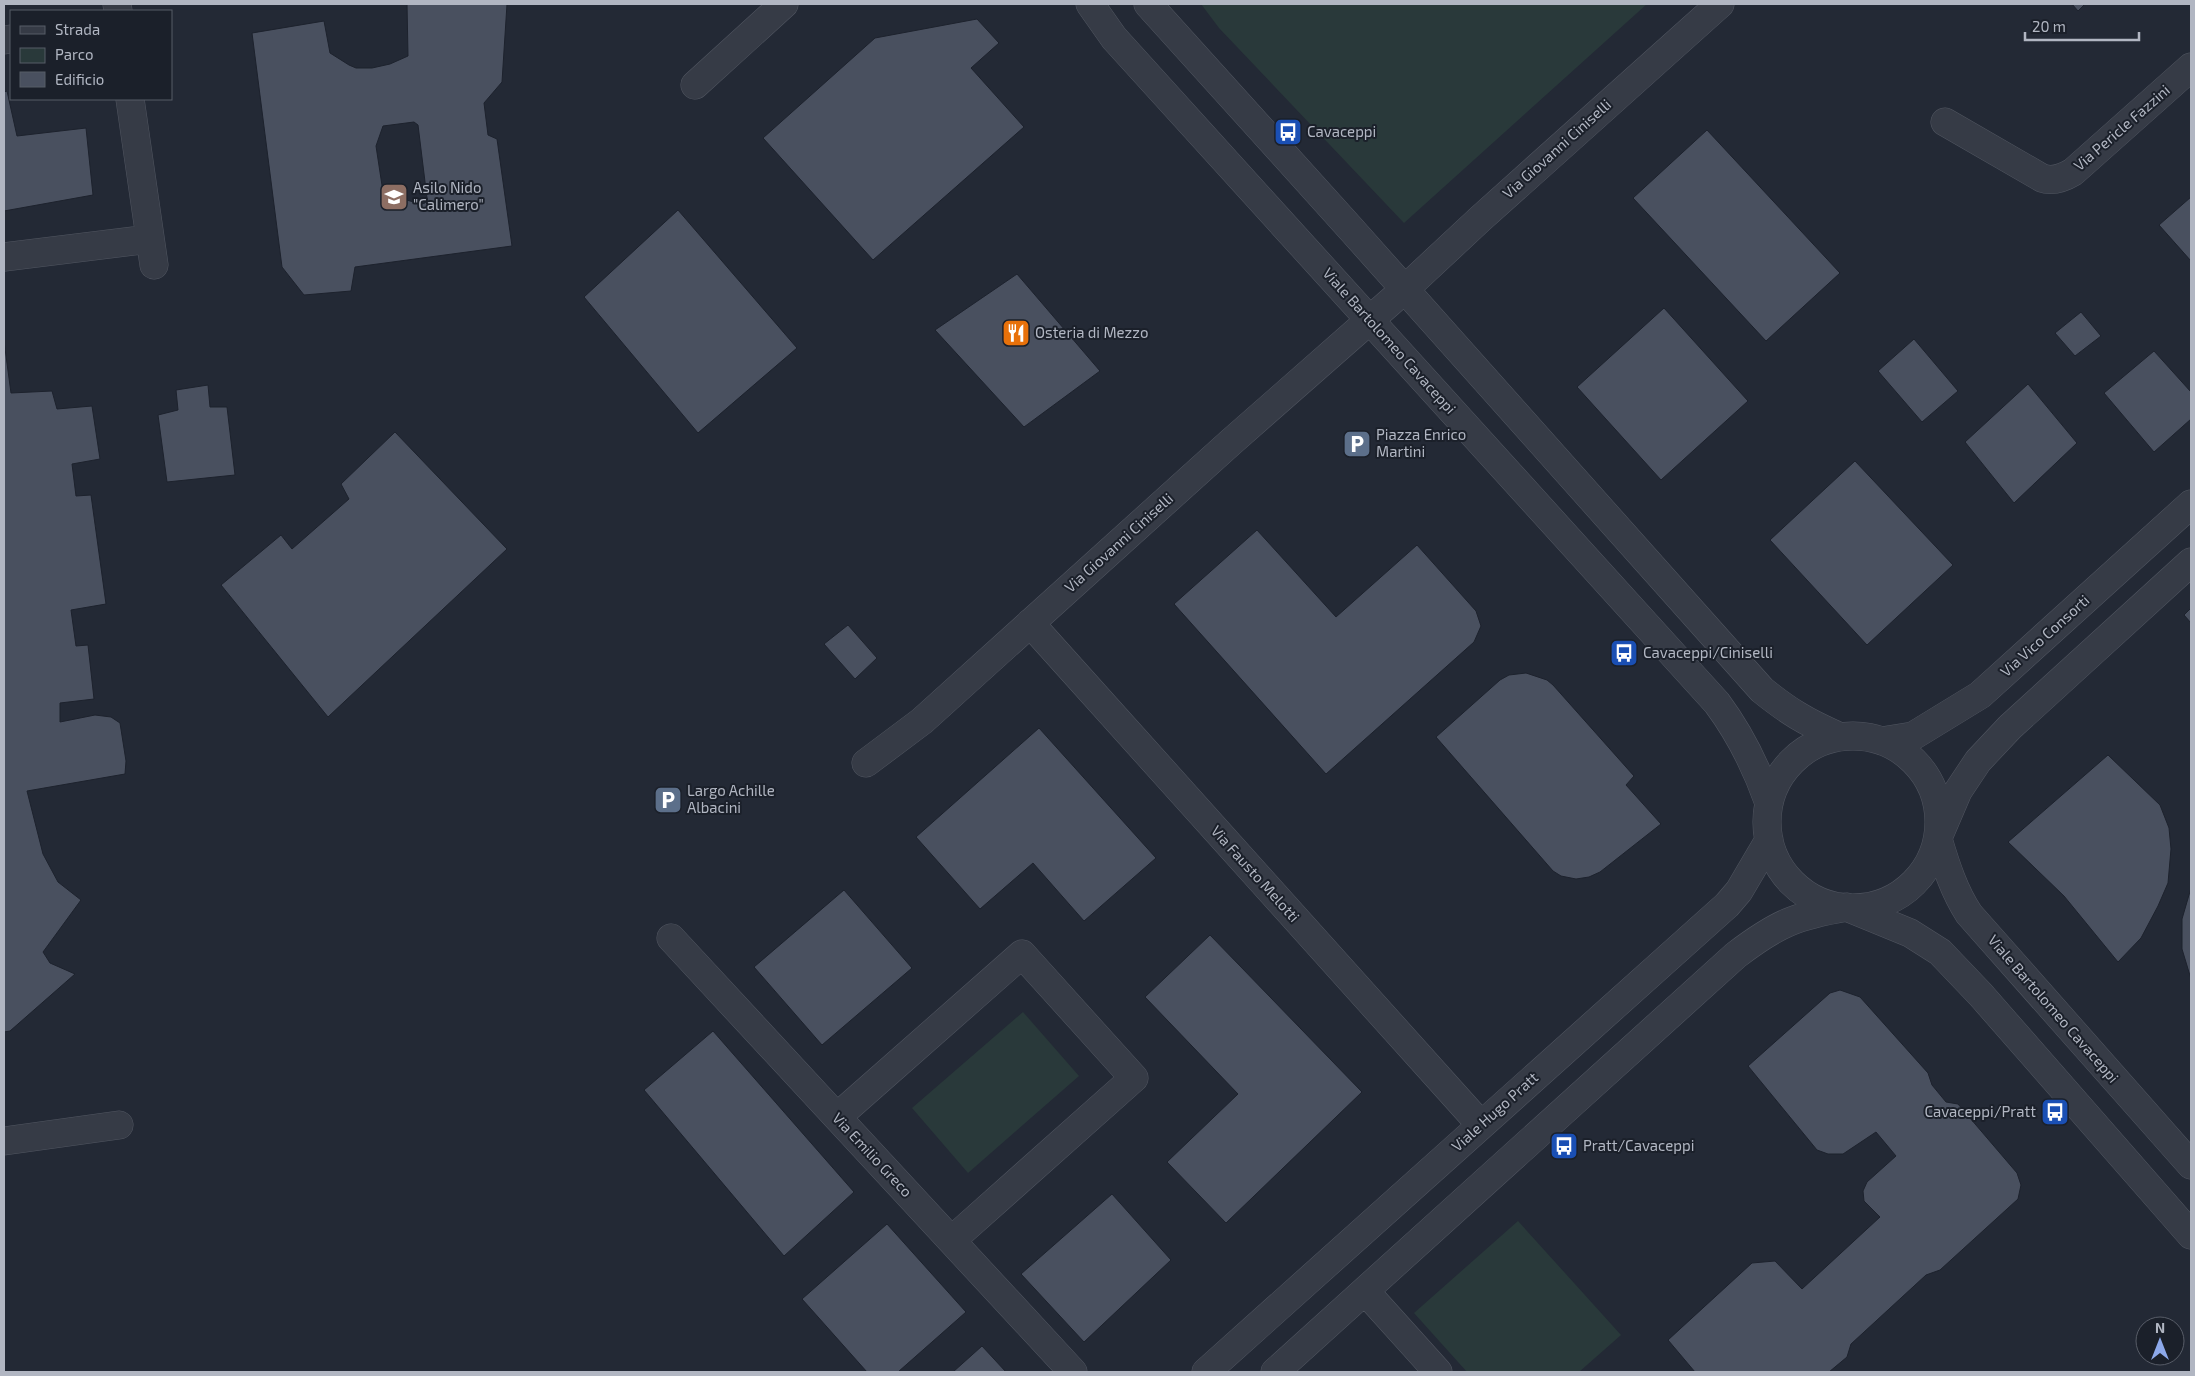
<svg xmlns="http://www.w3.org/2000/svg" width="2195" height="1376" viewBox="0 0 2195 1376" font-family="'Exo 2',sans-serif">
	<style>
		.green { fill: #29393a }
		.building { fill: #49505f; stroke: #1d222d; fill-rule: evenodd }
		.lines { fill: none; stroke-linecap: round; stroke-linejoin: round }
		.minor-casing { stroke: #515661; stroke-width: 29 }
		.minor { stroke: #363b46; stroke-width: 28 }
		.labels { text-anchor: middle; stroke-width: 4; stroke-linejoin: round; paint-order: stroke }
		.street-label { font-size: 15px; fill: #b1b6c2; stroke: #1b202a }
		.poi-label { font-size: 15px; fill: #b1b6c2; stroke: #1b202a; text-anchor: start }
	</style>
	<rect width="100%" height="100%" fill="#232935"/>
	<!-- green -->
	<path class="green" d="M1201,4H1647L1404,223L1219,28Z
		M1023,1012L1079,1076L968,1173L912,1108Z
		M1518,1221L1621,1335L1579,1372H1467L1414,1313Z"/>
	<!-- building -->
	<path class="building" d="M407,4H507L502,82L484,103L488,135L497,139L512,246L355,267L351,291L304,295L282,267L252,33L324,21L330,53L349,65L356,68H372L390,64L408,56ZM414,122L418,125L427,198L425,203L421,204L403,199L396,205L387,207L385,205L376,146L383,126Z
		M2072,4H2085L2078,11Z
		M977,19L999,43L971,68L1024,127L873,260L763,138L875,38Z
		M7,91L17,136L86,128L93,195L4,211V92Z
		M1707,130L1840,273L1766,341L1633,198Z
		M2191,197V261L2159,225Z
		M678,210L797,348L698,433L584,297Z
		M1017,274L1100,371L1024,427L935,330Z
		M1664,308L1748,401L1661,480L1577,387Z
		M2081,312L2101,336L2075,356L2055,333Z
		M1914,339L1958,391L1922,422L1878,371Z
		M4,341L11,393L52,391L57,409L92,406L100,459L72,464L76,496L91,495L106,604L71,610L76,646L88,645L94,699L60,703V722L95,715L111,717L120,723L126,761L125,774L27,791L43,854L58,882L81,900L43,952L50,963L75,974L10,1031L4,1032Z
		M2154,351L2191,392V419L2154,452L2104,393Z
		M2028,384L2077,443L2014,503L1965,442Z
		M208,385L210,407H227L235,475L167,482L158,415L178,410L176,390Z
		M395,432L507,549L328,717L221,585L281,535L292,549L349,499L341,484Z
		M1855,461L1953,565L1867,645L1770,540Z
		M1257,530L1336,617L1417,545L1476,611L1481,626L1474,642L1326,774L1174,604Z
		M2191,608V623L2184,615Z
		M848,625L877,658L855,679L824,644Z
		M1526,673L1547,680L1553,685L1634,776L1626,785L1661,824L1600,872L1589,877L1576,879L1561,876L1553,871L1436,737L1500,680L1509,675Z
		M1039,728L1156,858L1084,921L1033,863L980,909L916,837Z
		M2108,755L2160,805L2169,828L2171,849L2168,883L2158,906L2141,938L2118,962L2064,896L2008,842Z
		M2191,888V979L2182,949V919Z
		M844,890L912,968L822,1045L754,967Z
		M1210,935L1362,1092L1226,1223L1167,1162L1238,1094L1145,997Z
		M1840,990L1860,997L1928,1073L1932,1085L1946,1102L1958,1104L2017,1173L2021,1185L2018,1199L1940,1270L1926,1275L1851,1344L1847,1357L1829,1372H1695L1668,1340L1752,1263L1775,1261L1802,1289L1880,1217L1864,1201L1863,1191L1867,1182L1896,1156L1876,1132L1843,1154H1828L1817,1150L1748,1066L1830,993Z
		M713,1031L854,1192L784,1256L644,1090Z
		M1112,1194L1171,1260L1084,1342L1021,1274Z
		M887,1224L966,1312L898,1372H867L802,1299Z
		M982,1346L1006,1372H953Z"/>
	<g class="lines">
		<defs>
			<path id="minor" d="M117,4L118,11
				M1090,4L1114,38L1717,703C1740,734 1756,766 1769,803
				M1148,4L1351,229L1762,690C1788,711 1806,722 1836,735
				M4,40L11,39
				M695,85L784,4
				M130,99L154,265
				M1945,122L2042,178C2053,182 2063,178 2073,172L2191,67
				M4,257L150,239
				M1030,623L1481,1125
				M1767 822a86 86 0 1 1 172 0a86 86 0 1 1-172 0Z
				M1882,741L1913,736L1980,695L2191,504
				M866,763L922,721L1231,442L1405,289L1480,219L1720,4
				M1940,833L1958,791L1978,761L2010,727L2191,562
				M1938,839C1946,866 1954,891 1969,914L2191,1165
				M1849,908L1910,933L1940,952L1981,995L2191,1235
				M671,938L1073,1372
				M837,1117L1022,954L1134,1078L952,1240
				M4,1141L119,1125
				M1365,1291L1438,1372
				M1206,1372L1727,905L1739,891L1769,840
				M1275,1372L1736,955C1778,923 1796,916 1847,907"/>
		</defs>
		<!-- minor casing -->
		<use href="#minor" class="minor-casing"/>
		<!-- minor -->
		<use href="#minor" class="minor"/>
	</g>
	<!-- icons -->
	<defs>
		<symbol id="bus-square" viewBox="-11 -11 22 22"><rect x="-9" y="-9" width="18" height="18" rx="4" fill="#1a4fb4" stroke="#1b202a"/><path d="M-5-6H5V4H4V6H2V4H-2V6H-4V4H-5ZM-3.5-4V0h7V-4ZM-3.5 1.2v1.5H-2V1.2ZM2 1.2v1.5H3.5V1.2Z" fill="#fff"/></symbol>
		<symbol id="school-square" viewBox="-11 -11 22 22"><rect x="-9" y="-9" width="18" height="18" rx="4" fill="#8d6e63" stroke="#1b202a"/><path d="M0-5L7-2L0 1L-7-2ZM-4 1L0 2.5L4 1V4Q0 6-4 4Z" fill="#fff"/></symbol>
		<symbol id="restaurant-square" viewBox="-11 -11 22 22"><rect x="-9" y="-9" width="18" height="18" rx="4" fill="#e8710a" stroke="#1b202a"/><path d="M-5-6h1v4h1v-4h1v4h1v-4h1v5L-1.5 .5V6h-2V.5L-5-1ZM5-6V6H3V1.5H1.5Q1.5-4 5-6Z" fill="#fff"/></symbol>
		<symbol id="parking-square" viewBox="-11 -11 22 22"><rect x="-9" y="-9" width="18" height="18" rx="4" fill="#5c6f8a" stroke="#1b202a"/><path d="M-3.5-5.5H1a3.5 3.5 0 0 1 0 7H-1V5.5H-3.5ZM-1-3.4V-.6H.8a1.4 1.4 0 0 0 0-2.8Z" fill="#fff"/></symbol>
	</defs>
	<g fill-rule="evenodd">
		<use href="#bus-square" x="1272" y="116" width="32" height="32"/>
		<use href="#school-square" x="378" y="181" width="32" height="32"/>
		<use href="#restaurant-square" x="1000" y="317" width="32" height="32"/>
		<use href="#parking-square" x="1341" y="428" width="32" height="32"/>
		<use href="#bus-square" x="1608" y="637" width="32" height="32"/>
		<use href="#parking-square" x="652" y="784" width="32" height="32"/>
		<use href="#bus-square" x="2039" y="1096" width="32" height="32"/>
		<use href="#bus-square" x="1548" y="1130" width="32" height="32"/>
	</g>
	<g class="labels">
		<!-- street labels -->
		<g class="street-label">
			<text transform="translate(2122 128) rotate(-41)" y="5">Via Pericle Fazzini</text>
			<text transform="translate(1557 149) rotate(-42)" y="5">Via Giovanni Ciniselli</text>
			<text transform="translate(1389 341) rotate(48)" y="5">Viale Bartolomeo Cavaceppi</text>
			<text transform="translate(1119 543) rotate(-42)" y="5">Via Giovanni Ciniselli</text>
			<text transform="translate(2045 636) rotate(-42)" y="5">Via Vico Consorti</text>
			<text transform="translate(1255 874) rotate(48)" y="5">Via Fausto Melotti</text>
			<text transform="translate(2053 1009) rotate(49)" y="5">Viale Bartolomeo Cavaceppi</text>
			<text transform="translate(1495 1112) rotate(-42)" y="5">Viale Hugo Pratt</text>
			<text transform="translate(872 1155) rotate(47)" y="5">Via Emilio Greco</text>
		</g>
		<!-- poi labels -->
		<g class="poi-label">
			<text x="1307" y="137">Cavaceppi</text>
			<text x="413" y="193">Asilo Nido<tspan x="413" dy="17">"Calimero"</tspan></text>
			<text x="1035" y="338">Osteria di Mezzo</text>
			<text x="1376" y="440">Piazza Enrico<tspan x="1376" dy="17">Martini</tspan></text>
			<text x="1643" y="658">Cavaceppi/Ciniselli</text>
			<text x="687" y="796">Largo Achille<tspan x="687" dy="17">Albacini</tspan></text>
			<text x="2036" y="1117" text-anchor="end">Cavaceppi/Pratt</text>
			<text x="1583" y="1151">Pratt/Cavaceppi</text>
		</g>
	</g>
	<!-- border -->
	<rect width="2195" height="1376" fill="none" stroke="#b1b6c2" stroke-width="10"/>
	<!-- legend -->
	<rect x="10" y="10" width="162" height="90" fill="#1b202a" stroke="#575c67"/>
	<rect x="20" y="26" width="25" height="8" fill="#363b46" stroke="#575c67"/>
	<text x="55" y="35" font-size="15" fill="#b1b6c2">Strada</text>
	<rect x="20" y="48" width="25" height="15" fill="#29393a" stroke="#575c67"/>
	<text x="55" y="60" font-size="15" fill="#b1b6c2">Parco</text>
	<rect x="20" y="72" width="25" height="15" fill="#49505f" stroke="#575c67"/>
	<text x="55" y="85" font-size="15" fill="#b1b6c2">Edificio</text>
	<!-- north arrow -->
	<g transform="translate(2160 1341)"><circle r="24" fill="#1b202a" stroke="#575c67"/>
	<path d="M0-4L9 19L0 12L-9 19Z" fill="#8da9eb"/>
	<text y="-8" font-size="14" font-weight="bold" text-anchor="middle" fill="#b1b6c2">N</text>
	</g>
	<!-- scale -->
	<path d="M2025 32v8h114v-8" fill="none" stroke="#b1b6c2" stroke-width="2.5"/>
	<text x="2032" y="32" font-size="15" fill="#b1b6c2" stroke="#1b202a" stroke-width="4" paint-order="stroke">20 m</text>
</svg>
